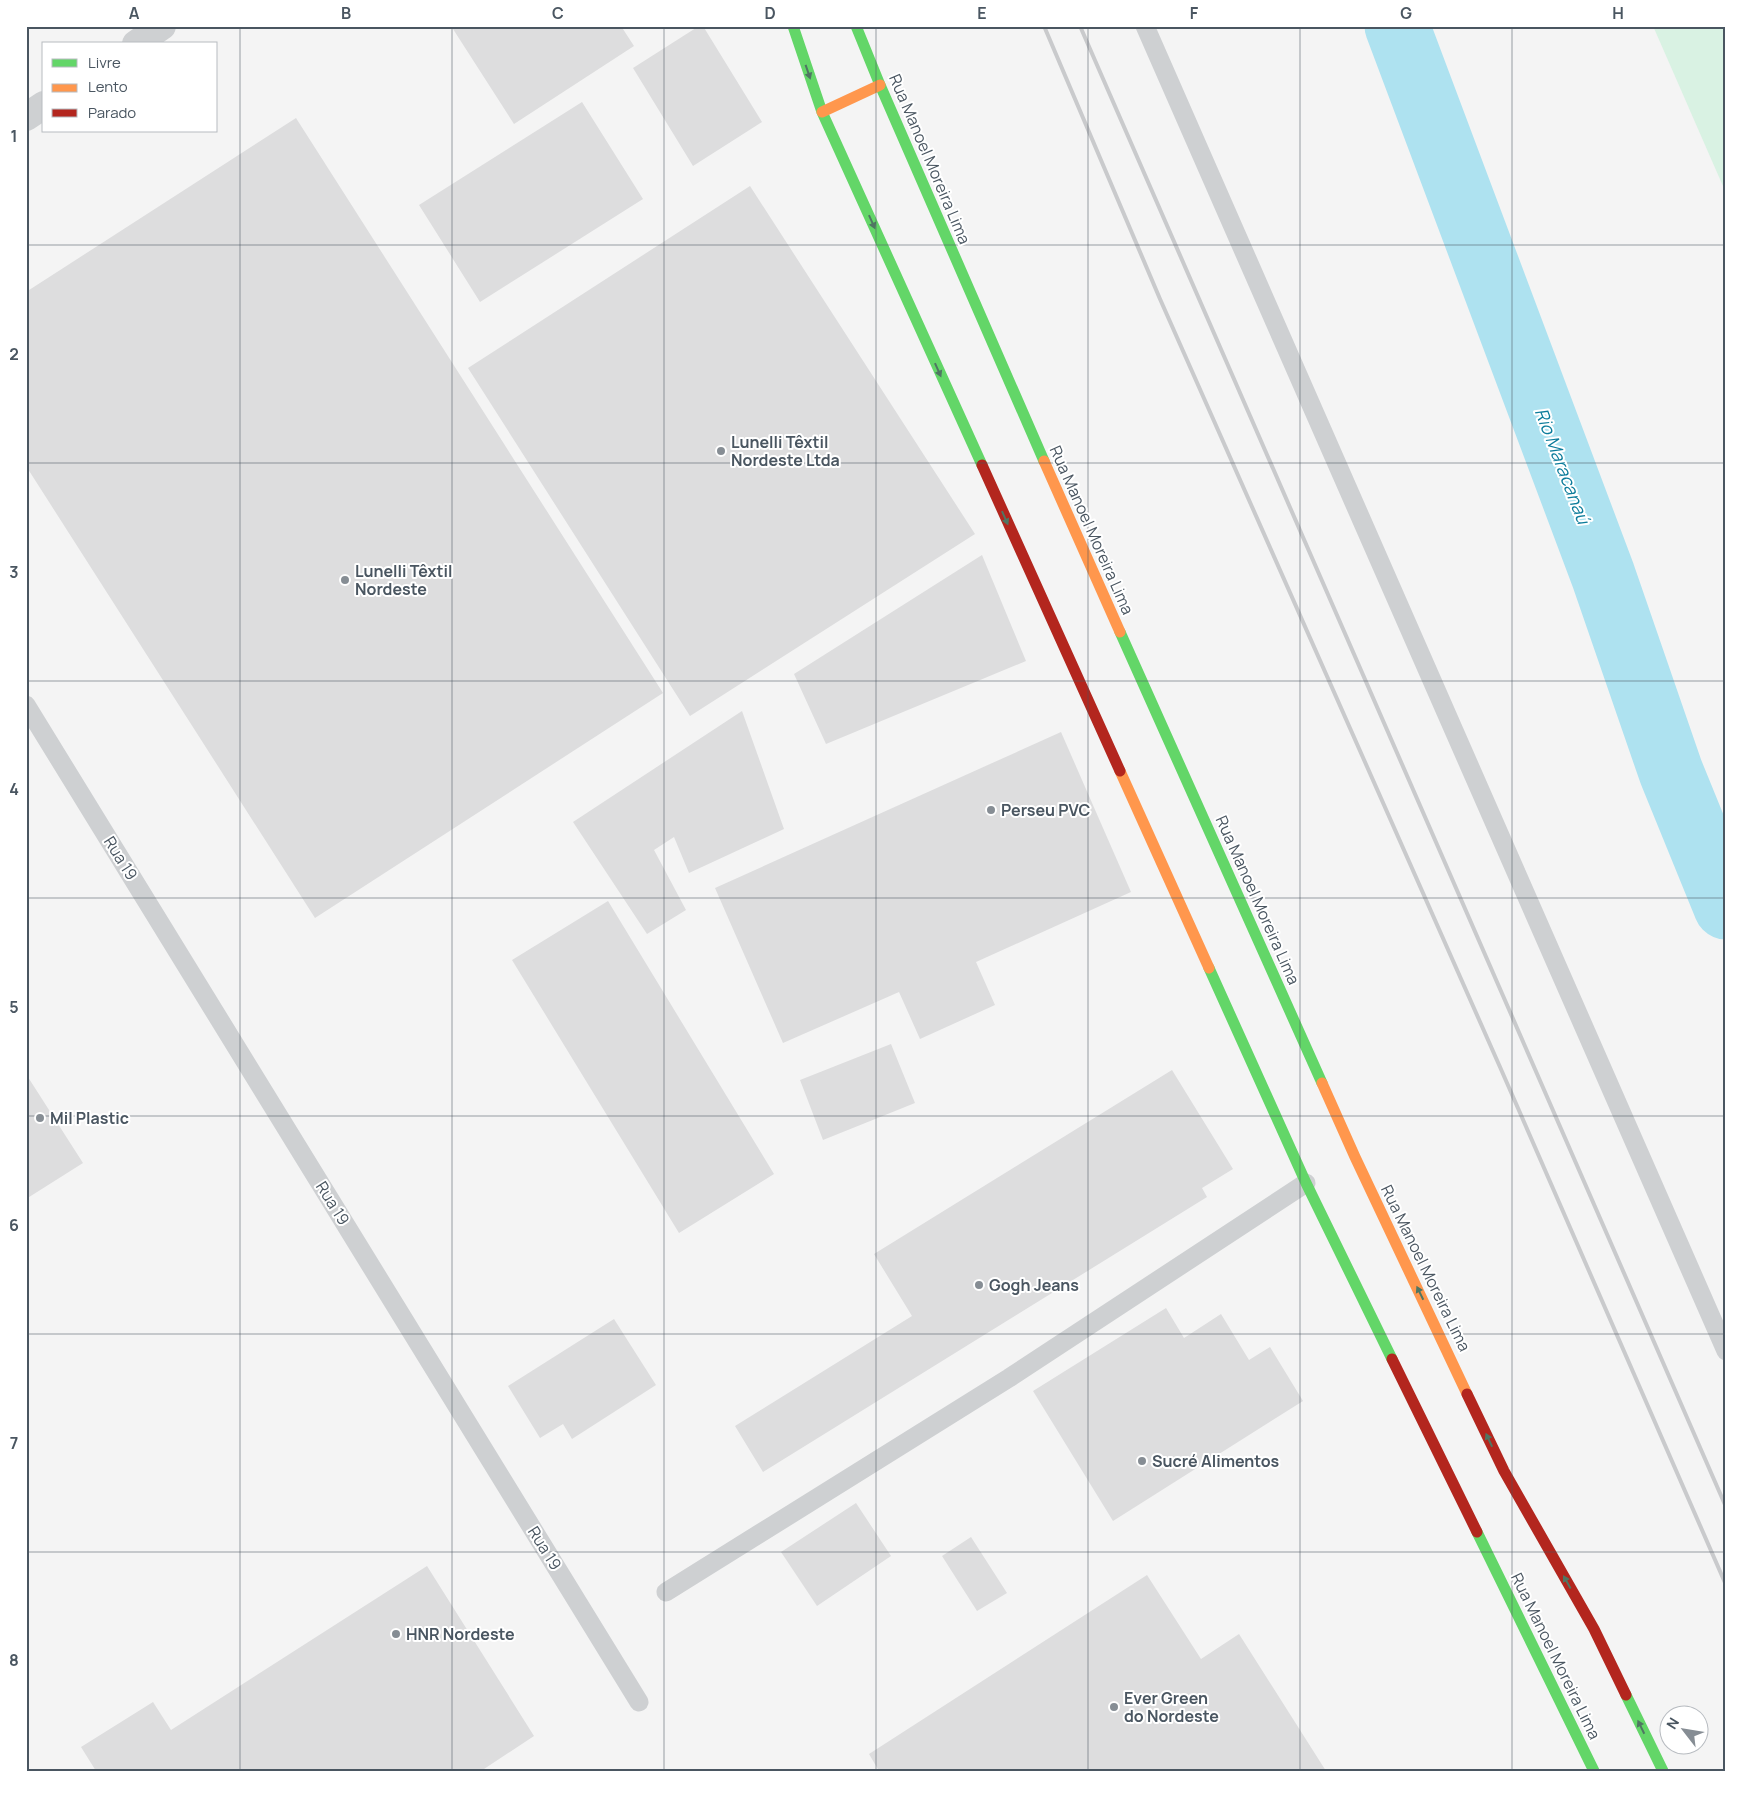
<svg xmlns="http://www.w3.org/2000/svg" width="1752" height="1797" viewBox="0 0 1752 1797" font-family="Manrope,sans-serif">
	<style>
		.green { fill: #d9f2e3 }
		.lines { fill: none; stroke-linecap: round; stroke-linejoin: round }
		.river { stroke: #aee2f0; stroke-width: 65 }
		.building { fill: #ddddde }
		.lane { stroke: #ced0d2; stroke-width: 19 }
		.street { stroke: #ced0d2; stroke-width: 28 }
		.fast { stroke: #63d668; stroke-width: 11 }
		.slow { stroke: #ff974d; stroke-width: 11 }
		.jam { stroke: #b3261e; stroke-width: 11 }
		.rail { stroke: #c9cacc; stroke-width: 4 }
		.oneway { fill: #507663 }
		.grid { fill: none; stroke: #4a5661; stroke-width: 1; stroke-opacity: 0.55 }
		.poi-dot { fill: #868d94; stroke: #fff; stroke-width: 2 }
		.labels { text-anchor: middle; stroke-width: 4; stroke-linejoin: round; paint-order: stroke }
		.street-label { font-size: 16px; fill: #4a5661; stroke: #fff }
		.poi-label { font-size: 16px; font-weight: bold; fill: #4a5661; stroke: #fff; text-anchor: start }
		.water-label { font-size: 18px; font-style: italic; fill: #0c7c9b; stroke: #fff }
		.neatline { fill: none; stroke: #4a5661; stroke-width: 2 }
		.grid-label { font-size: 16px; text-anchor: middle; font-weight: bold; fill: #4a5661 }
	</style>
	<rect width="100%" height="100%" fill="#f4f4f4"/>
	<!-- green -->
	<path class="green" d="M1653,26H1726V193Z"/>
	<g class="lines">
		<!-- river -->
		<path class="river" d="M1397,26L1603,575L1671,772L1726,907"/>
	</g>
	<!-- building -->
	<path class="building" d="M457,26H621L634,46L514,124L453,29Z
		M699,26H703L762,122L693,166L633,68Z
		M582,102L643,199L480,302L419,205Z
		M296,118L663,693L315,918L26,466V292Z
		M750,186L975,534L690,716L468,368Z
		M982,555L1026,661L826,744L794,674Z
		M742,711L784,829L689,873L674,837L654,850L686,910L647,934L573,822Z
		M1061,732L1131,892L976,962L995,1005L920,1039L899,992L783,1043L715,888Z
		M608,901L774,1174L679,1233L512,960Z
		M891,1044L915,1103L823,1140L800,1080Z
		M1172,1070L1233,1169L1202,1188L1207,1197L763,1472L735,1426L912,1316L874,1254Z
		M26,1074L83,1163L26,1199Z
		M1166,1308L1184,1338L1221,1314L1249,1360L1270,1347L1303,1401L1113,1521L1033,1391Z
		M614,1319L656,1385L572,1439L563,1424L540,1438L508,1386Z
		M856,1503L891,1556L817,1606L781,1552Z
		M971,1537L1007,1593L977,1611L942,1556Z
		M427,1566L534,1736L481,1771H96L81,1747L153,1702L171,1730Z
		M1147,1575L1201,1659L1239,1634L1326,1771H879L869,1754Z"/>
	<g class="lines">
		<!-- lane -->
		<path class="lane" d="M1145,26L1726,1351
			M26,705L639,1702
			M666,1592L1009,1378L1306,1183"/>
		<!-- street -->
		<path class="street" d="M136,44L162,26
			M26,117L44,105"/>
		<!-- fast -->
		<path class="fast" d="M793,26L822,112L982,465
			M856,26L880,85L1044,461
			M1120,632L1322,1083
			M1209,968L1306,1183L1392,1359
			M1477,1532L1594,1771
			M1626,1695L1663,1771"/>
		<!-- slow -->
		<path class="slow" d="M822,112L880,85
			M1044,461L1120,632
			M1120,771L1209,968
			M1322,1083L1355,1157L1467,1394"/>
		<!-- jam -->
		<path class="jam" d="M982,465L1120,771
			M1392,1359L1477,1532
			M1467,1394L1504,1471L1594,1629L1626,1695"/>
		<!-- rail -->
		<path class="rail" d="M1044,26L1160,299L1500,1067L1726,1585
			M1080,26L1726,1507"/>
	</g>
	<!-- one-way arrows -->
	<defs><path id="oneway-solid" d="M-6-.8H1V-3.2L6.5 0L1 3.2V.8H-6Z" transform="scale(1.25)"/></defs>
	<g class="oneway">
		<use href="#oneway-solid" transform="translate(808 72) rotate(71)"/>
		<use href="#oneway-solid" transform="translate(872 222) rotate(66)"/>
		<use href="#oneway-solid" transform="translate(938 370) rotate(66)"/>
		<use href="#oneway-solid" transform="translate(1005 518) rotate(66)"/>
		<use href="#oneway-solid" transform="translate(1420 1293) rotate(-116)"/>
		<use href="#oneway-solid" transform="translate(1489 1440) rotate(-115)"/>
		<use href="#oneway-solid" transform="translate(1567 1582) rotate(-119)"/>
		<use href="#oneway-solid" transform="translate(1641 1727) rotate(-116)"/>
	</g>
	<!-- grid -->
	<path class="grid" d="M240,26V1771M452,26V1771M664,26V1771M876,26V1771M1088,26V1771M1300,26V1771M1512,26V1771M26,245H1726M26,463H1726M26,681H1726M26,898H1726M26,1116H1726M26,1334H1726M26,1552H1726"/>
	<!-- markers -->
	<g class="poi-dot">
		<circle cx="721" cy="451" r="5"/>
		<circle cx="345" cy="580" r="5"/>
		<circle cx="991" cy="810" r="5"/>
		<circle cx="40" cy="1118" r="5"/>
		<circle cx="979" cy="1285" r="5"/>
		<circle cx="1142" cy="1461" r="5"/>
		<circle cx="396" cy="1634" r="5"/>
		<circle cx="1114" cy="1707" r="5"/>
	</g>
	<g class="labels">
		<!-- street labels -->
		<g class="street-label">
			<text transform="translate(930 159) rotate(67)" y="6">Rua Manoel Moreira Lima</text>
			<text transform="translate(1092 530) rotate(66)" y="6">Rua Manoel Moreira Lima</text>
			<text transform="translate(121 858) rotate(58)" y="6">Rua 19</text>
			<text transform="translate(1258 900) rotate(66)" y="6">Rua Manoel Moreira Lima</text>
			<text transform="translate(333 1203) rotate(58)" y="6">Rua 19</text>
			<text transform="translate(1426 1268) rotate(64)" y="6">Rua Manoel Moreira Lima</text>
			<text transform="translate(545 1548) rotate(58)" y="6">Rua 19</text>
			<text transform="translate(1556 1656) rotate(64)" y="6">Rua Manoel Moreira Lima</text>
		</g>
		<!-- poi labels -->
		<g class="poi-label">
			<text x="731" y="448">Lunelli Têxtil<tspan x="731" dy="18">Nordeste Ltda</tspan></text>
			<text x="355" y="577">Lunelli Têxtil<tspan x="355" dy="18">Nordeste</tspan></text>
			<text x="1001" y="816">Perseu PVC</text>
			<text x="50" y="1124">Mil Plastic</text>
			<text x="989" y="1291">Gogh Jeans</text>
			<text x="1152" y="1467">Sucré Alimentos</text>
			<text x="406" y="1640">HNR Nordeste</text>
			<text x="1124" y="1704">Ever Green<tspan x="1124" dy="18">do Nordeste</tspan></text>
		</g>
		<!-- water labels -->
		<g class="water-label">
			<text transform="translate(1562 466) rotate(69)" y="6">Rio Maracanaú</text>
		</g>
	</g>
	<!-- border -->
	<rect width="1752" height="1797" fill="none" stroke="#ffffff" stroke-width="55"/>
	<!-- legend -->
	<rect x="42" y="42" width="175" height="90" fill="#ffffff" stroke="#b7bbc0"/>
	<rect x="52" y="59" width="25" height="8" fill="#63d668" stroke="#b7bbc0"/>
	<text x="88" y="68" font-size="15" fill="#4a5661">Livre</text>
	<rect x="52" y="84" width="25" height="8" fill="#ff974d" stroke="#b7bbc0"/>
	<text x="88" y="92" font-size="15" fill="#4a5661">Lento</text>
	<rect x="52" y="109" width="25" height="8" fill="#b3261e" stroke="#b7bbc0"/>
	<text x="88" y="118" font-size="15" fill="#4a5661">Parado</text>
	<!-- north arrow -->
	<g transform="translate(1684 1730) rotate(301)"><circle r="24" fill="#ffffff" stroke="#b7bbc0"/>
	<path d="M0-4L9 19L0 12L-9 19Z" fill="#868d94"/>
	<text y="-8" font-size="14" font-weight="bold" text-anchor="middle" fill="#4a5661">N</text>
	</g>
	<rect x="28" y="28" width="1696" height="1742" class="neatline"/>
	<g class="grid-label">
		<text x="134" y="19">A</text>
		<text x="346" y="19">B</text>
		<text x="558" y="19">C</text>
		<text x="770" y="19">D</text>
		<text x="982" y="19">E</text>
		<text x="1194" y="19">F</text>
		<text x="1406" y="19">G</text>
		<text x="1618" y="19">H</text>
		<text x="14" y="142">1</text>
		<text x="14" y="360">2</text>
		<text x="14" y="578">3</text>
		<text x="14" y="795">4</text>
		<text x="14" y="1013">5</text>
		<text x="14" y="1231">6</text>
		<text x="14" y="1449">7</text>
		<text x="14" y="1666">8</text>
	</g>
</svg>
